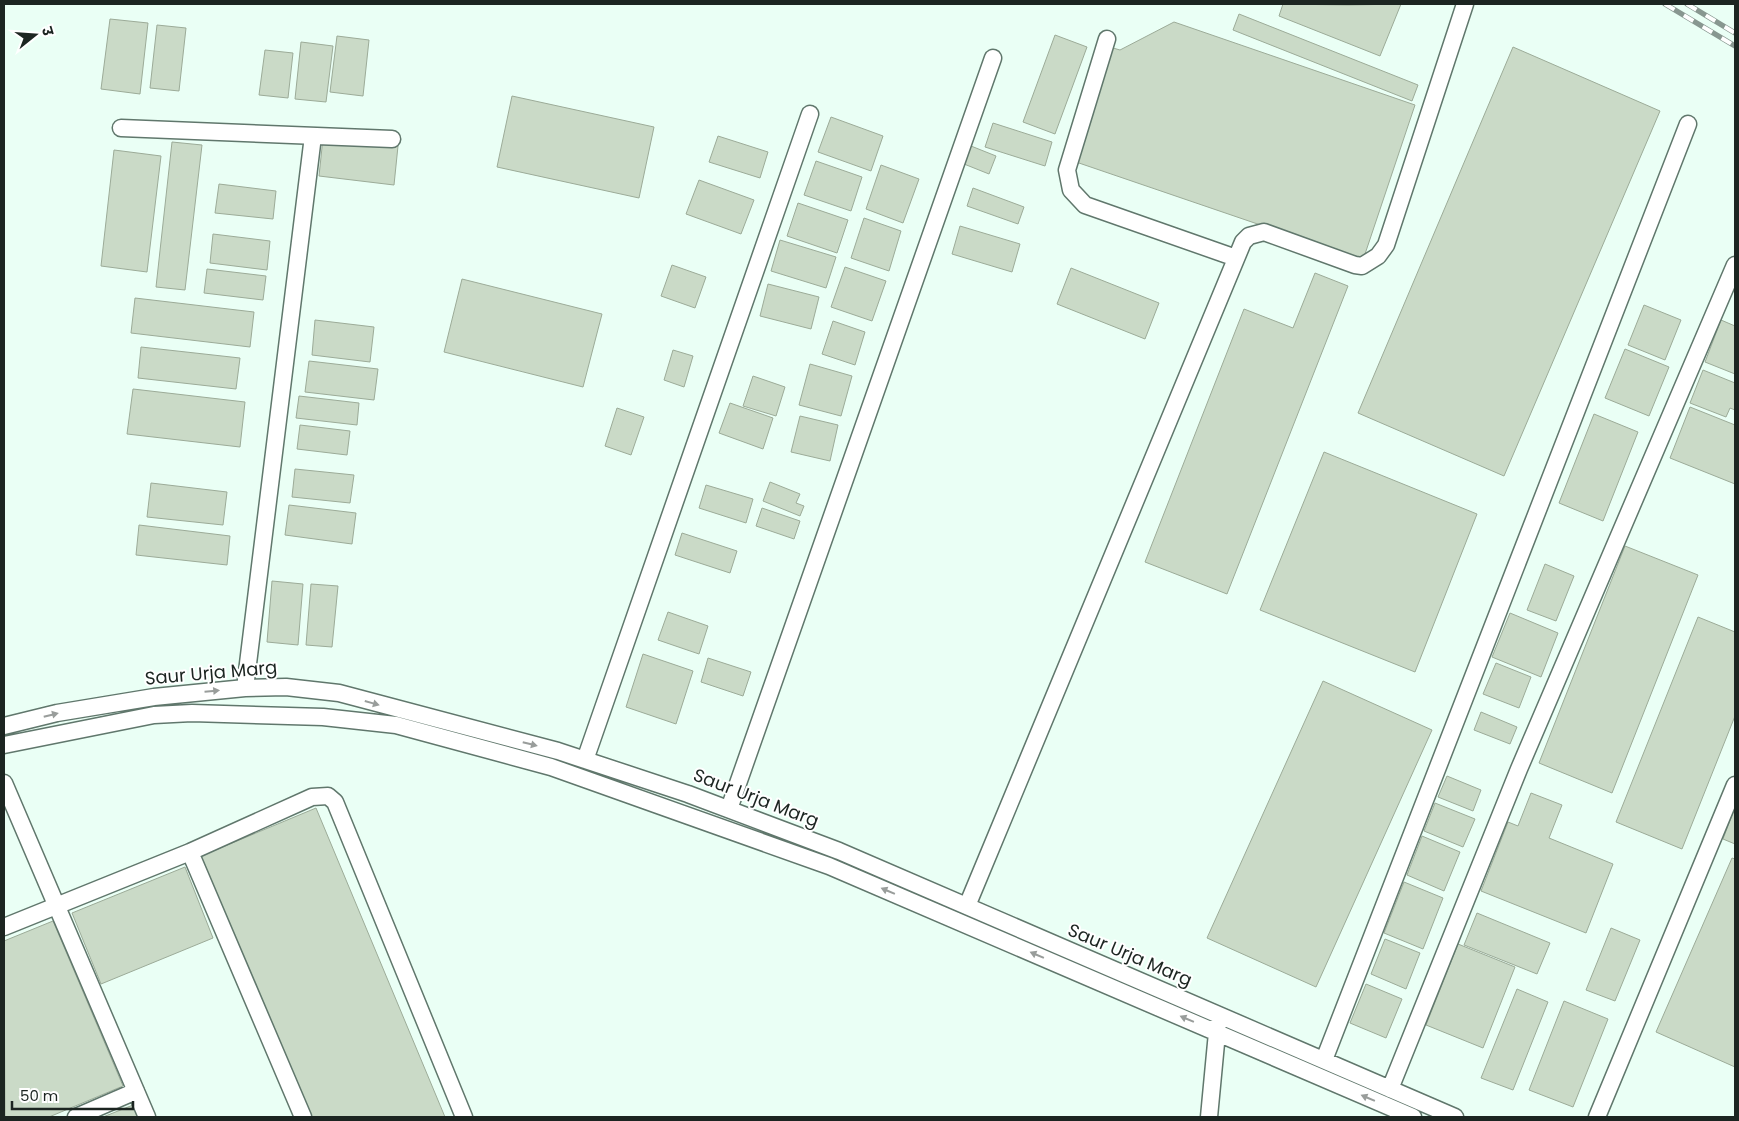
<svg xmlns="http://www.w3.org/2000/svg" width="1739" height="1121" viewBox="0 0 1739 1121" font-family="Poppins,'Noto Sans Devanagari',sans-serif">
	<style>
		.building { fill: #cadac7; stroke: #9cab98 }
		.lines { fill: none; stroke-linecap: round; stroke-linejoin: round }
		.minor-casing { stroke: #60776c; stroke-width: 19 }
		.minor { stroke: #fff; stroke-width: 16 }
		.rail-casing { stroke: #889790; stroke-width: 5.5 }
		.rail { stroke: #fff; stroke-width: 4; stroke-dasharray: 11; stroke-linecap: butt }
		.oneway { fill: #999d9b }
		.labels { text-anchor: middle; stroke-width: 4; stroke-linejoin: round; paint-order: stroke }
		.street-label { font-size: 18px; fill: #1c2521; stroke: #fff }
	</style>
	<rect width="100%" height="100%" fill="#eafff5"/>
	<!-- building -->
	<path class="building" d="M1283,4L1348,5L1401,4L1380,56L1279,16Z
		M1239,14L1418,85L1412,101L1233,30Z
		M110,19L148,23L140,94L101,89Z
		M1174,22L1415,105L1363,260L1076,162L1113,48L1120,50Z
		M157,25L186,28L179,91L150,88Z
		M1055,35L1087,47L1055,134L1023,122Z
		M337,36L369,40L363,96L330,92Z
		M301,42L333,46L326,102L295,99Z
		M1513,47L1660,111L1504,476L1358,413Z
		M265,50L293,53L288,98L259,95Z
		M512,96L654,127L639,198L497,167Z
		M831,117L883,136L871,171L818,152Z
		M993,123L1052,142L1045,166L985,147Z
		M718,136L768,152L760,178L709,162Z
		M323,138L398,146L394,185L319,176Z
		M172,142L202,145L185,290L156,287Z
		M971,146L996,156L989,174L964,164Z
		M114,150L161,156L147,272L101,266Z
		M816,161L862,177L851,211L804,195Z
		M881,165L919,179L903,223L866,209Z
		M699,180L754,200L741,234L686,214Z
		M219,184L276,191L273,219L215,213Z
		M973,188L1024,207L1018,224L967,206Z
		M798,203L848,220L837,253L787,236Z
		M864,218L901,231L889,271L851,258Z
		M960,226L1020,244L1012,272L952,254Z
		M213,234L270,241L267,270L210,263Z
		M780,240L836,257L826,288L771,271Z
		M672,265L706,277L695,308L661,296Z
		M845,267L886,281L872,321L831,307Z
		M1071,268L1159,303L1145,339L1057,304Z
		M207,269L266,276L263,300L204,293Z
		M1315,273L1348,286L1227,594L1145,562L1244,309L1293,328Z
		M462,279L602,314L583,387L444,352Z
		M768,284L819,297L811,329L760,316Z
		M135,298L254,312L250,347L131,333Z
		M1644,305L1681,320L1665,360L1628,345Z
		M315,320L374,327L370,362L312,355Z
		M1721,320L1735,326V374L1705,362Z
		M833,321L865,332L855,365L822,354Z
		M141,347L240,358L236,389L138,378Z
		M1625,349L1669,367L1649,416L1605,398Z
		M673,350L693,356L684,387L664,380Z
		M309,361L378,369L374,400L305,392Z
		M810,364L852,376L841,416L799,405Z
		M1703,370L1735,383V410L1730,408L1726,417L1690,403Z
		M753,376L785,387L776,416L743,406Z
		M133,389L245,402L240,447L127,434Z
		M299,396L359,403L357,425L296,418Z
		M730,403L773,418L763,449L719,433Z
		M1690,407L1735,425V484L1670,458Z
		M617,408L644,417L631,455L605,446Z
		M1594,414L1638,432L1603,521L1559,503Z
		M800,416L838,425L830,461L791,452Z
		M300,425L350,431L347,455L297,449Z
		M1324,452L1477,514L1415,672L1260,610Z
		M295,469L354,475L350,503L292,497Z
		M770,482L800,494L796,503L804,506L800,516L763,501Z
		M151,483L227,492L223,525L147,517Z
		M706,485L753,499L746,523L699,508Z
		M289,505L356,513L352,544L285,535Z
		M762,508L800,521L794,539L756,526Z
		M139,525L230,536L227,565L136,555Z
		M682,533L737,551L730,573L675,555Z
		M1625,546L1698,575L1612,793L1539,763Z
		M1545,564L1574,576L1556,621L1527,610Z
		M272,581L303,584L298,645L267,642Z
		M311,584L338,586L332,647L306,645Z
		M668,612L708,626L699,654L658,640Z
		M1510,613L1558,633L1541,677L1492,657Z
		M1698,617L1735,632V716L1682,849L1616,822Z
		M643,654L693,671L676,724L626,707Z
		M708,658L751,672L743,696L701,682Z
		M1496,663L1531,677L1519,708L1483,694Z
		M1323,681L1432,730L1316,987L1207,938Z
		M1481,712L1517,727L1510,744L1474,730Z
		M1447,776L1481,790L1473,811L1438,797Z
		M1531,793L1562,805L1549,838L1613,864L1586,933L1481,891L1508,822L1518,826Z
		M1435,803L1475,819L1463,847L1424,831Z
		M1735,807V844L1723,839Z
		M316,808L445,1117H310L201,856Z
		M1422,836L1460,852L1444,891L1407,875Z
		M1732,858L1735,859V1067L1656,1032Z
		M185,867L213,938L101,984L72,913Z
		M1404,882L1443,898L1423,949L1384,933Z
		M1477,913L1550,943L1537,974L1464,945Z
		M53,921L123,1086L49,1117H5L4,941Z
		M1611,928L1640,940L1615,1001L1586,990Z
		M1385,939L1420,953L1406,989L1371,974Z
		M1458,944L1515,967L1483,1048L1426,1025Z
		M1366,984L1402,999L1386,1038L1350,1023Z
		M1517,989L1548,1002L1513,1090L1481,1078Z
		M1564,1001L1608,1019L1573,1107L1529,1090Z
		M133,1105L138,1117H103Z"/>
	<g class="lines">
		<defs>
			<path id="minor" d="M1107,39L1067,170L1071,190L1085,205L1236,258
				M121,128L392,139
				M245,688L313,136
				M4,726L57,713L154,697L245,688L286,687L339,693L558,751L688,794L839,851L1455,1117
				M4,745L154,715L192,713L323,717L396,725L551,767L829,866L1413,1117
				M585,760L810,114
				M4,783L147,1117
				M729,809L993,58
				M190,852L303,1117
				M967,906L1243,242L1249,236L1264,232L1355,265L1362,266L1378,256L1386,245L1465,4
				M4,927L190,852L312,797L328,796L335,802L464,1117
				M1324,1060L1688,124
				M1390,1089L1519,769L1735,265
				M76,1117L136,1091
				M1209,1117L1218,1022
				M1597,1117L1735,785"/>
		</defs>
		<!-- minor casing -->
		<use href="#minor" class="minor-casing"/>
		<!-- minor -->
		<use href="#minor" class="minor"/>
		<defs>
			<path id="rail" d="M1665,4L1735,46
				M1687,4L1735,33"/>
		</defs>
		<!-- rail casing -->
		<use href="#rail" class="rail-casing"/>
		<!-- rail -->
		<use href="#rail" class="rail"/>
	</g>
	<!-- one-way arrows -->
	<defs><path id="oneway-solid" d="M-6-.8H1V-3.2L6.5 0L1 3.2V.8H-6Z" transform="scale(1.25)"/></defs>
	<g class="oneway">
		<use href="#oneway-solid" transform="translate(212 691) rotate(-5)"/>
		<use href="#oneway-solid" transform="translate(372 703) rotate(16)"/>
		<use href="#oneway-solid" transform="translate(51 715) rotate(-14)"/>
		<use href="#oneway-solid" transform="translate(530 744) rotate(14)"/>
		<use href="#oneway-solid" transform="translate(888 891) rotate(-157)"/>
		<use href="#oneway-solid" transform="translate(1037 955) rotate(-157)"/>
		<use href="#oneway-solid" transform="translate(1187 1019) rotate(-157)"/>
		<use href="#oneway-solid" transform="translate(1368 1098) rotate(-157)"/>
	</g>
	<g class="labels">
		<!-- street labels -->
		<g class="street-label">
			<text transform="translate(211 673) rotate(-5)" y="6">Saur Urja Marg</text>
			<text transform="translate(756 798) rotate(21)" y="6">Saur Urja Marg</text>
			<text transform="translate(1130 955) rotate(23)" y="6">Saur Urja Marg</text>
		</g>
	</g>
	<!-- border -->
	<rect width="1739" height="1121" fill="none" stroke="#1c2521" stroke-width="10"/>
	<!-- north arrow -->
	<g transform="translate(35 35) rotate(73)" stroke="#ffffff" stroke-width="4" paint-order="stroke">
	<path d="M0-4L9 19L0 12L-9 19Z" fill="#1c2521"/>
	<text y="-8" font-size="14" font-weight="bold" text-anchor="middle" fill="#1c2521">उ</text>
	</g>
	<!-- scale -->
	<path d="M12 1101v8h121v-8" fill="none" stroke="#1c2521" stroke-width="2.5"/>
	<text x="20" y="1101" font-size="15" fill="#1c2521" stroke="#ffffff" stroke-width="4" paint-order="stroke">50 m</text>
</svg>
